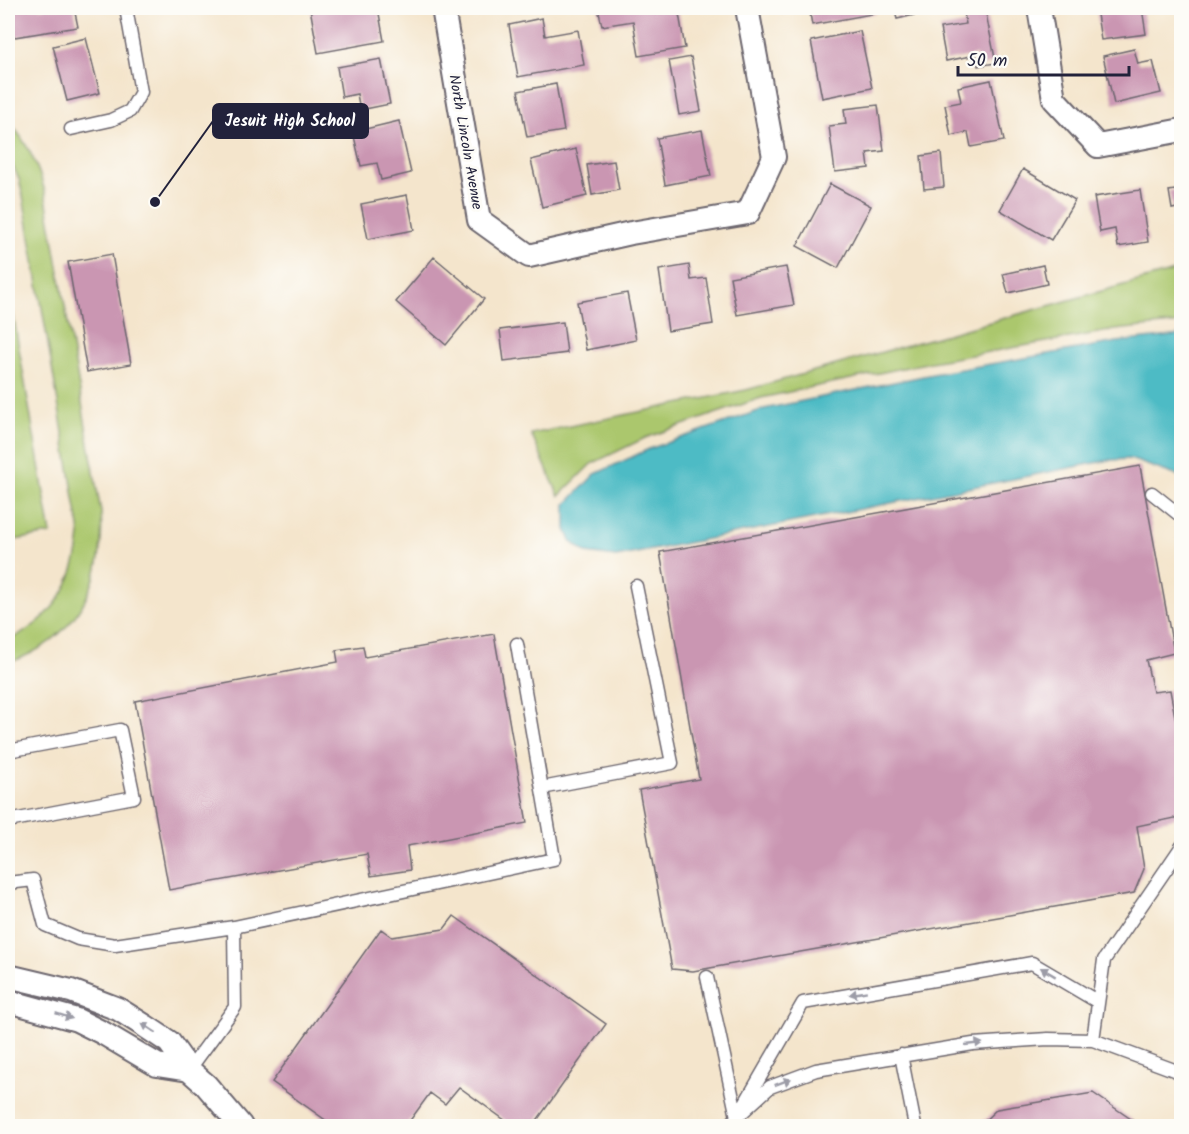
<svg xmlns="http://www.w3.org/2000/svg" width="1189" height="1134" viewBox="0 0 1189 1134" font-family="Kalam,sans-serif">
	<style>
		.green { fill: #abc76d; stroke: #667454; stroke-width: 1.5 }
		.water { fill: #4dbbc5; stroke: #386e80; stroke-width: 1.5 }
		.building { fill: #ca96b2 }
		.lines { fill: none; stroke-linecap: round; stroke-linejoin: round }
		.lane-casing { stroke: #6c666e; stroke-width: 15 }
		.street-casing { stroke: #6c666e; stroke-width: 26 }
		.lane { stroke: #fff; stroke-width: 12 }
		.street { stroke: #fff; stroke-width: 22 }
		.oneway { fill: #9c9ca7 }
		.labels { text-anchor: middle; stroke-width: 6; stroke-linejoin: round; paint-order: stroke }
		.street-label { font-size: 15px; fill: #22223b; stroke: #fdfcf7 }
		.leader { fill: none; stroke: #22223b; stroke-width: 2 }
		.callout-dot { fill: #22223b; stroke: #fdfcf7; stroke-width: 2 }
		.callout { fill: #22223b; stroke: #22223b; stroke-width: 2 }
		.callout-label { font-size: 16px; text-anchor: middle; font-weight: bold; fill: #fff }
	</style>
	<rect width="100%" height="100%" fill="#fdfcf7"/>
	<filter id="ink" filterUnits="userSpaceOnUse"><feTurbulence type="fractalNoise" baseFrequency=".0167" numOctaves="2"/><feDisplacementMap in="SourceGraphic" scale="12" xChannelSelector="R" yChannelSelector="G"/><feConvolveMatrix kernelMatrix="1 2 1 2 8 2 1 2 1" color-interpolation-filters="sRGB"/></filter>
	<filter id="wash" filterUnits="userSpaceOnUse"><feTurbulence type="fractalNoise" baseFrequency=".008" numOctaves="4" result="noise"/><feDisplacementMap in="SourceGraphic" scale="24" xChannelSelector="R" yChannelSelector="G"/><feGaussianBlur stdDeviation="1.35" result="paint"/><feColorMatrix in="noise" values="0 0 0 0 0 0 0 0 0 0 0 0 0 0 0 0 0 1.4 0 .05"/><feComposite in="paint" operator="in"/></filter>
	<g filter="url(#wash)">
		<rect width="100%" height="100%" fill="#f4e5cc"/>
		<!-- green -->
		<path class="green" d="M8,120C27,142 38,164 45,192L101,512C106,582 77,640 8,663V640C53,621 77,581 80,533L23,196L19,179L8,156Z
			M1181,269V323L1115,330L931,362L761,398L645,438L591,464L559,496L531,434L746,390Z
			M8,285L51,534L8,541Z"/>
		<!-- water -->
		<path class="water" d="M1181,335V477L1130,459L1110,460L616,557L586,553L571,541L566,529V504L595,474L649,449L764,409L933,374L1117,342Z"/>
		<g id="blocks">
			<!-- building -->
			<path class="building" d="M8,8H74L78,27L8,38Z
				M310,8H378L384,41L318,53Z
				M598,8H678L685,48L639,56L633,21L602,26Z
				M809,8H876L877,13L812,25Z
				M894,8H926L927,12L897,19Z
				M1096,8H1142L1146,34L1101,40Z
				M985,9L996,63L978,66L976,55L946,61L940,28L966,24L964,13Z
				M542,18L545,36L578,30L584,65L518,77L509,25Z
				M860,31L872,88L822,98L811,41Z
				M86,38L100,93L67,101L53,46Z
				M1134,49L1138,64L1153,61L1161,93L1114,104L1103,56Z
				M691,57L701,111L679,115L669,61Z
				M381,59L390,104L360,110L357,94L342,97L337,67Z
				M991,80L1004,141L971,147L968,132L951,136L945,105L961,102L958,87Z
				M556,84L564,131L527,137L518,91Z
				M878,105L884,151L867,153L869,168L835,172L829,126L846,124L844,109Z
				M399,121L411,173L381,180L377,163L361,166L353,132Z
				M702,130L711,176L665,185L657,138Z
				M576,149L587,196L542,207L531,160Z
				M941,153L944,187L924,189L921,156Z
				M614,161L619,190L592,195L587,165Z
				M1023,169L1075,200L1051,240L1000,210Z
				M830,184L871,206L838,268L797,246Z
				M1182,189V207L1172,209L1169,191Z
				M1140,190L1148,242L1118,247L1115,229L1100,232L1094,197Z
				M407,195L414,230L368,239L361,204Z
				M112,254L131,364L87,372L68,262Z
				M434,257L484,299L446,345L396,302Z
				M689,265L691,280L706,278L713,324L668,331L659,270Z
				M1043,265L1047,284L1008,293L1003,274Z
				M786,267L794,305L737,315L730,277Z
				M627,293L636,340L586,350L577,302Z
				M563,322L567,353L504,361L500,330Z
				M1140,466L1174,653L1146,660L1153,692L1170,690L1182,754V813L1179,817L1137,826L1144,869L1134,893L693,971L672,969L639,790L699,779L660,552Z
				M494,634L527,823L407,846L410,870L371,876L367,854L169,890L135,701L338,662L336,650L363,646L365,657Z
				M454,916L606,1024L533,1126H513L459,1087L445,1104L430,1093L406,1126H334L272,1082L381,929L392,937L444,929Z
				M1093,1093L1141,1126H979L997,1109Z"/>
		</g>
	</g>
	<g filter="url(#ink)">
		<use href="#blocks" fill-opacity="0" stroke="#6c666e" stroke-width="1.5"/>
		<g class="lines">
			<defs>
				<path id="lane" d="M71,129L111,120L130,111L141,92L126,8
					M1152,493L1182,517
					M8,751L120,730L134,797L8,821
					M542,788L672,763L636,586
					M8,883L33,880L45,925L78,939L115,945L234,927
					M707,977L737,1117
					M1093,1040L1104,960L1182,846
					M901,1055L915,1126
					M189,1070L235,1007L234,927L554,859L517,644
					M737,1117L770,1087L816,1070L973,1044L1048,1039L1093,1040L1182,1073
					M729,1126L737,1117L803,1003L1032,963L1098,1002"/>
				<path id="street" d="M443,8L479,220L529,256L631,233L748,213L774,157L747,8
					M1039,8L1054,99L1098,146L1182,130
					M8,976L71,991L118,1009L145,1026L169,1042L189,1070L206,1085L241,1126
					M8,1001L77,1020L103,1033L157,1065L189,1070"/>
			</defs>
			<!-- lane casing -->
			<use href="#lane" class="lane-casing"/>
			<!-- street casing -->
			<use href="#street" class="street-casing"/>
			<!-- lane -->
			<use href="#lane" class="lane"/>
			<!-- street -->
			<use href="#street" class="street"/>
		</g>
		<!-- one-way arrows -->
		<defs><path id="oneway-solid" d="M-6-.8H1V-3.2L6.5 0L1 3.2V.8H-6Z" transform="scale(1.5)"/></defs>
		<g class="oneway">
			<use href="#oneway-solid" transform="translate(1048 972) rotate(-149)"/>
			<use href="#oneway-solid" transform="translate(858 993) rotate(170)"/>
			<use href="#oneway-solid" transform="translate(64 1016) rotate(18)"/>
			<use href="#oneway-solid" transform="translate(149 1028) rotate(-147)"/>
			<use href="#oneway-solid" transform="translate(974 1044) rotate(-6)"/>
			<use href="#oneway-solid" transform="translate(783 1082) rotate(-21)"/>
		</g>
	</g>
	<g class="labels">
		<!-- street labels -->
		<g class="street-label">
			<text transform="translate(466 142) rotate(80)" y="5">North Lincoln Avenue</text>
		</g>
	</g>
	<!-- callouts -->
	<path class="leader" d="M155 202L213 121"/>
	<circle class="callout-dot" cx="155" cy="202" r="6"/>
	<rect class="callout" x="213" y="104" width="155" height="34" rx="6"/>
	<g class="callout-label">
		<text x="290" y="126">Jesuit High School</text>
	</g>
	<!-- margin -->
	<rect width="1189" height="1134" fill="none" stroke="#fdfcf7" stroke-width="30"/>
	<!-- scale -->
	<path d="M958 66v9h171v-9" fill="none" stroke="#22223b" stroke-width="3"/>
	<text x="967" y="66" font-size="18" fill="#22223b" stroke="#fdfcf7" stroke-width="4.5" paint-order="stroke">50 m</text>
</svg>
